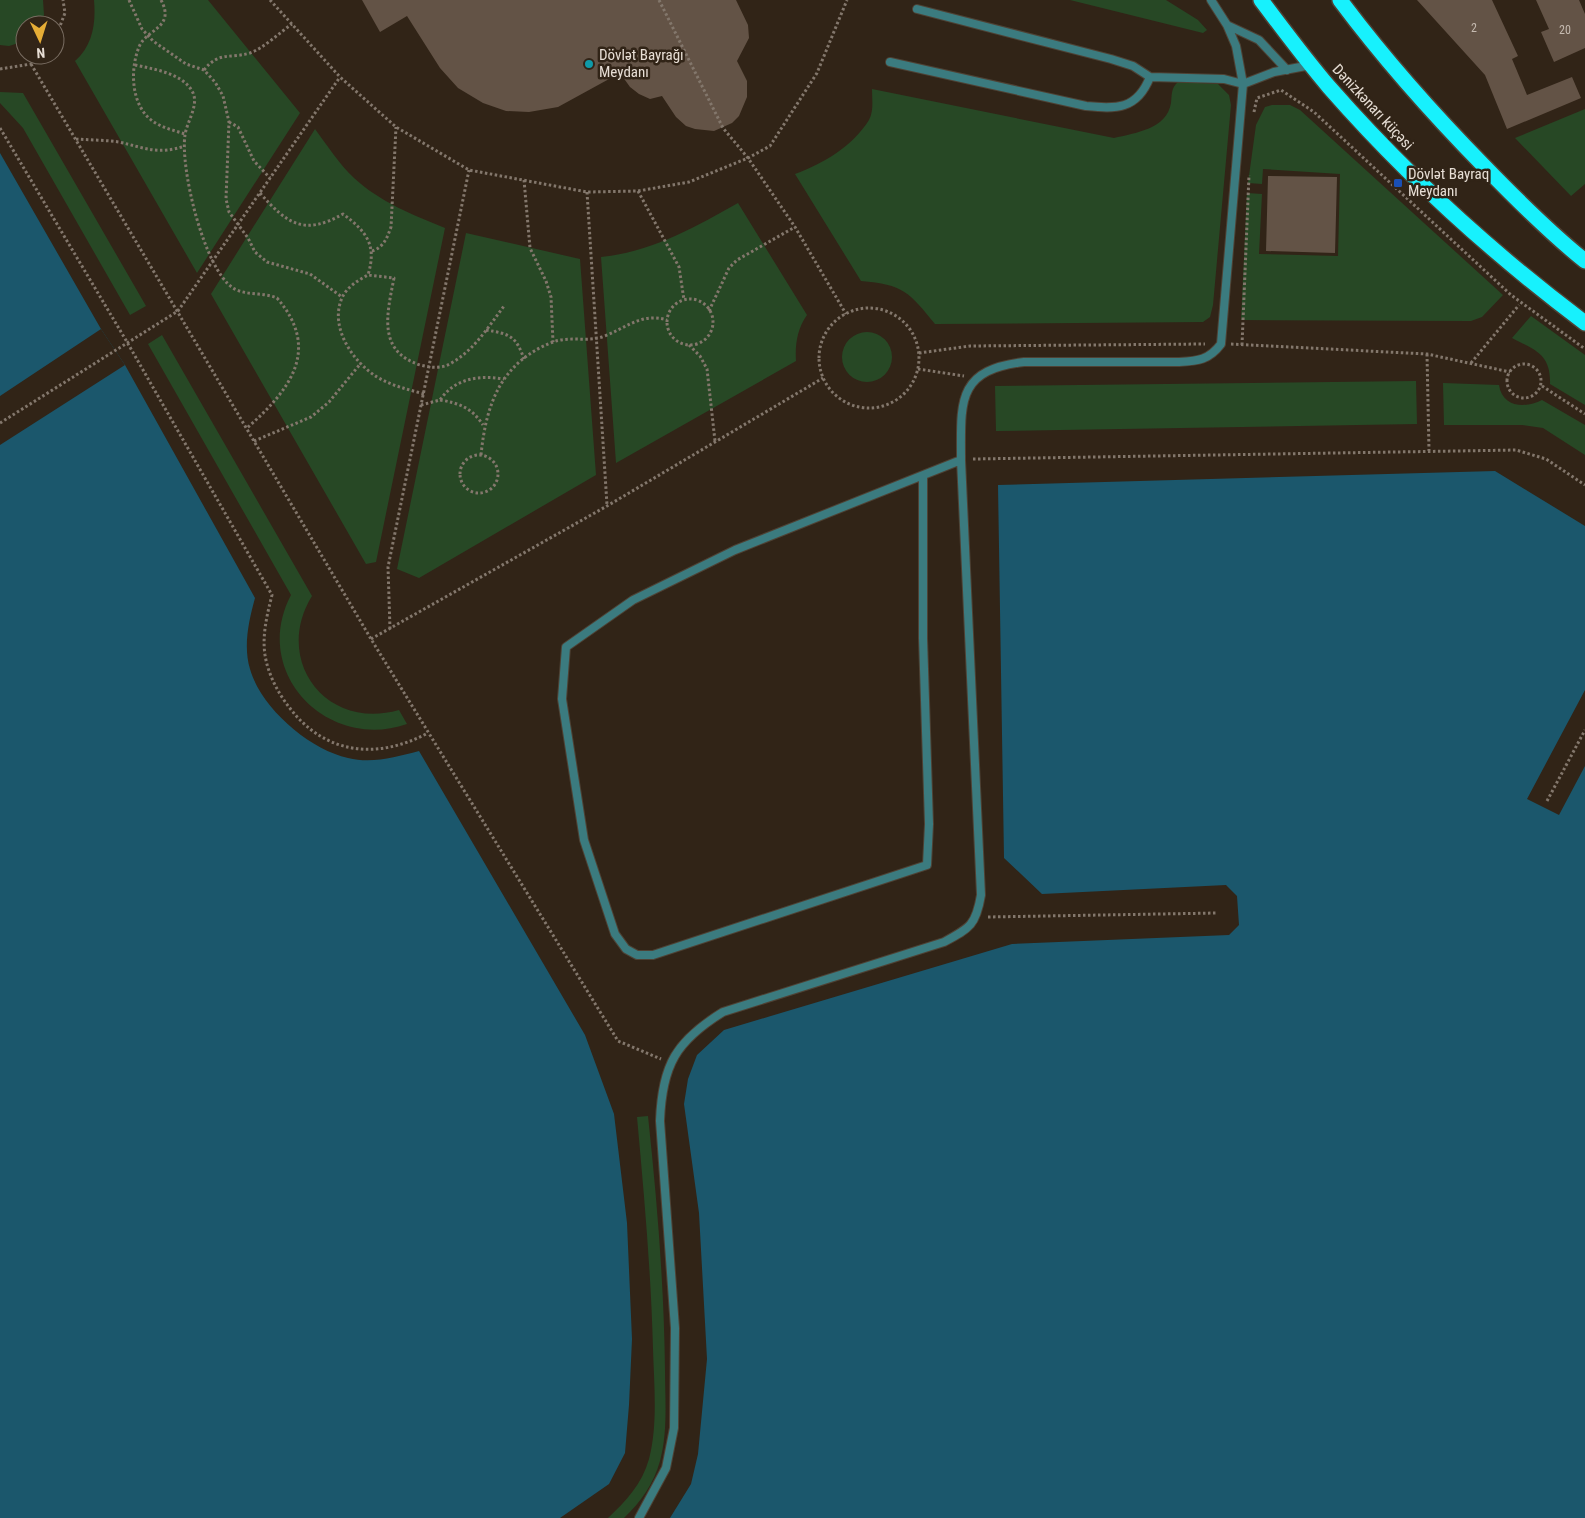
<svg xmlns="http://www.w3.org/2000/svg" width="1585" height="1518" viewBox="0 0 1585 1518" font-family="'Roboto Condensed',sans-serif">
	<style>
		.green { fill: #274825 }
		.water { fill: #1b576c }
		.pier { fill: #312417 }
		.building { fill: #635346 }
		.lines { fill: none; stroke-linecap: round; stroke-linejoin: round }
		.lane-casing { stroke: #4e4235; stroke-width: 10 }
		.highway-casing { stroke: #4e4235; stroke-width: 18 }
		.path { stroke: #83776c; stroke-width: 3; stroke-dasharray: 2.5 2.5; stroke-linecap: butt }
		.lane { stroke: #3b7b7f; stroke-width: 8 }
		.highway { stroke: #17f1fd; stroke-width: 15 }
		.culture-dot { fill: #0f9aa8; stroke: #312417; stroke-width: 2 }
		.transit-dot { fill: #1a4fb4; stroke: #312417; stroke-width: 2 }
		.labels { text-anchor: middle; stroke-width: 5; stroke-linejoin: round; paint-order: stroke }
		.number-label { font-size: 12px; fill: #c6bbb1 }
		.poi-label { font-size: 15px; fill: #e7ded5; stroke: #312417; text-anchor: start }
		.street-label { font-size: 15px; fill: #e7ded5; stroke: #312417 }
	</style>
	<rect width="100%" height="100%" fill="#312417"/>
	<!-- green -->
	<path class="green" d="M0,0H43L44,15L40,25H25V41L9,46L0,45Z
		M94,0H208L300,113L197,273L75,61C93,45 96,23 94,0Z
		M1070,0H1166L1198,20L1207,30L1203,33Z
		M1178,82L1218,84L1229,95L1231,105L1213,305L1210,317L1203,322L935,324C910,293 903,284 861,281L795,174C824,163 852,147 869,120C874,111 872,99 872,89L1114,138C1135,133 1167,129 1171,103C1172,94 1171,88 1178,82Z
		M0,92L23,93L146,306L130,315L23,128L0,103Z
		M1272,105H1290L1300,110L1503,295L1482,317L1471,321L1241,320L1247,193L1262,194L1259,254L1338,256L1340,174L1263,169L1262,184L1248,183L1256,125L1265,107Z
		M1585,109V184L1571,196L1515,138Z
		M315,129C327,145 339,164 354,178C380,202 413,215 445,228L376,562L366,564L211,294Z
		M738,203L807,315C797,329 795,345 796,361L616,463L601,257C652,252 695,227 738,203Z
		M466,233L580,259L596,475L419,578L397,569Z
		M1531,316L1585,355V405L1550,384C1551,354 1535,350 1512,338Z
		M842 357a25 25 0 1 1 50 0a25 25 0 1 1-50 0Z
		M162,335L312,596C273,659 325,731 399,710L407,724C328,752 250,673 291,595L148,344Z
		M1416,381L1417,424L996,431L995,386Z
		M1443,383L1499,385C1502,407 1525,409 1542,400L1585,425V455L1543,428L1522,425H1444Z
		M648,1116C657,1200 664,1284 665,1370C665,1399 668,1432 660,1461C654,1483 641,1502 624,1518H608C626,1501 642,1484 649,1459C658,1424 654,1385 653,1349C651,1271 644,1194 637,1117Z"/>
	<!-- water -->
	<path class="water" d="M0,153L101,329L125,365L255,598C249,620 243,646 250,669C261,708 309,749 348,758C372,764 396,757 419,751L585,1035L614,1114L627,1223L632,1339L629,1405L625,1453L609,1484L560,1518H0Z
		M1495,471L1585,526V1518H670L691,1484L698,1454L707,1359L699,1213L684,1104L688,1079L697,1055L724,1030L1012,944L1229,935L1239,925L1237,896L1226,885L1042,894L1004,858L998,485Z"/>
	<!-- pier -->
	<path class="pier" d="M101,329L125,365L0,445V396Z
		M1585,690V766L1559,815L1527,799Z"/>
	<!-- building -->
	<path class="building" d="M362,0H736L748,25L749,38L737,61L747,81V97L739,116L732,123L714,131L695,129L686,126L676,117L662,96L650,99L639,94L630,87L620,73L558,107L529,112L506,111L483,103L458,88L440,68L407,16L380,32Z
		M1417,0H1492L1518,56L1512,59L1527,95L1572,77L1581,98L1507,129L1485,75Z
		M1536,0H1579L1585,14V48L1554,62L1541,32L1549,29Z
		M1268,176L1337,177L1335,253L1266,251Z"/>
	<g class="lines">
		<defs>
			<path id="lane" d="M1211,0L1227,25L1259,40L1287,70
				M917,9L1111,59L1133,66L1150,77L1224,79L1243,84L1274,72L1311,65
				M890,62L1086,106C1116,109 1137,110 1150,77
				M923,476V638L929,824L927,865L653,955H637L626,949L615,934L584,840L562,699L566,647L633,600L735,550L961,460C961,402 956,370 1024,362H1179C1198,361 1209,360 1221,344L1243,84L1236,46L1227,25
				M639,1518L666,1468L674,1428L675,1328L660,1121C662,1065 676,1041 723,1012L944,942C970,928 976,925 981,895L961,460"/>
			<path id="highway" d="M1261,0C1283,29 1305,59 1329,87C1406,175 1492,253 1585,323
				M1340,0C1384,59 1433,114 1485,167C1517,200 1549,232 1585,261"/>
		</defs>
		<!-- lane casing -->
		<use href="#lane" class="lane-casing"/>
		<!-- highway casing -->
		<use href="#highway" class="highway-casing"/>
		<!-- path -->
		<path class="path" d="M129,0L142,29L153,41L186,64L204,70L215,82L223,96L229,122L226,199L229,212L248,238L255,252L267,262L310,274L342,297
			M161,0C176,28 146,29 139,47C130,69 131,103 150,119C159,127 173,130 185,134
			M270,0L340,77L396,127L469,170L587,192L638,191L689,182L748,158L770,146L817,73L847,0
			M659,0L723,128L748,158L795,227L846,314
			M55,39L65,13L63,0
			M31,64L371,639L618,1041L661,1059
			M135,65C153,69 182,73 192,91C200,104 187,121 185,135C180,168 204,269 233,288C246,296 263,292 277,298C322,350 289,391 247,428
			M0,69L31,64L41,55
			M204,70C219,51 230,59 250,53C264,48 279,33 292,24
			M1254,112L1257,98L1281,90L1314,112L1511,295L1585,349
			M229,122L238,127L254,161L270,178
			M0,128L127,342L272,595C267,615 262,635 265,655C268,674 278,693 289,707C325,755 377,760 428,733
			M76,139C90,140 105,140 119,142C145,148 158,155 185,146
			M524,180L530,248L546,281L551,297L553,342
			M638,191L679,267L684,300
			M587,192L607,505
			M260,193C287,224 304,236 343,214C367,232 377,245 368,275
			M372,251C384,247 387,238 391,227L396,127
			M667 322a23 23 0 1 1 46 0a23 23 0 1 1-46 0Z
			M819 358a50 50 0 1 1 100 0a50 50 0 1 1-100 0Z
			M709,311L729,268L737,260L795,227
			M486,330C510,334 516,336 524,359
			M1231,344L1427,354L1510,372
			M689,345L700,356L707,369L715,441
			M1242,345L1249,175
			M919,353L970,346L1205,344
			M1427,354L1429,451
			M1471,363L1519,305
			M1507 381a17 17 0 1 1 34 0a17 17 0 1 1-34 0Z
			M918,369L964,376
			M1542,386L1585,414
			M424,394C407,389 392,386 377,377C353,362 329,327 342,298C346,288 358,280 368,275L394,278C387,314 377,351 420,365C432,368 443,369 453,362C475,349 489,326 504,306
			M440,400C459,403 472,408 483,425
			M421,405L440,400C455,378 479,375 504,379
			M0,423L178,311L340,77
			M254,441L311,417L329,402L361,363
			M460 474a19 19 0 1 1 38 0a19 19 0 1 1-38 0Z
			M481,455C486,404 501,362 553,342C569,336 587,342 602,337C625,329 641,312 667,320
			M973,459L1516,450L1546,459L1585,485
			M390,629L388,567L469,170
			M371,639L607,506L823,378
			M1547,801L1585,730
			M988,917L1217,913"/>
		<!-- lane -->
		<use href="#lane" class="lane"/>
		<!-- highway -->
		<use href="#highway" class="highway"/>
	</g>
	<!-- markers -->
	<circle class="culture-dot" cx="589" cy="64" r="5"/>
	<rect class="transit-dot" x="1393" y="178" width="10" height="10" rx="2.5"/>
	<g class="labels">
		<!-- number labels -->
		<g class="number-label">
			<text x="1474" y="32">2</text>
			<text x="1565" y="34">20</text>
		</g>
		<!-- poi labels -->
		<g class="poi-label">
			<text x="599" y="60">Dövlət Bayrağı<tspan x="599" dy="17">Meydanı</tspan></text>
			<text x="1408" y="179">Dövlət Bayraq<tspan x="1408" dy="17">Meydanı</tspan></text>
		</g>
		<!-- street labels -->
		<g class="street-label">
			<text transform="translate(1373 107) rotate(47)" y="5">Dənizkənarı küçəsi</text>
		</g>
	</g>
	<!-- north arrow -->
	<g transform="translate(40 40) rotate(176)"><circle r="24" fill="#312417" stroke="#7a6e63"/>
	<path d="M0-4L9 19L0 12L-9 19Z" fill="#e6ad36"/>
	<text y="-8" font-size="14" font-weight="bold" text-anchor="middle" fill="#e7ded5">N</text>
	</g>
</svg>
